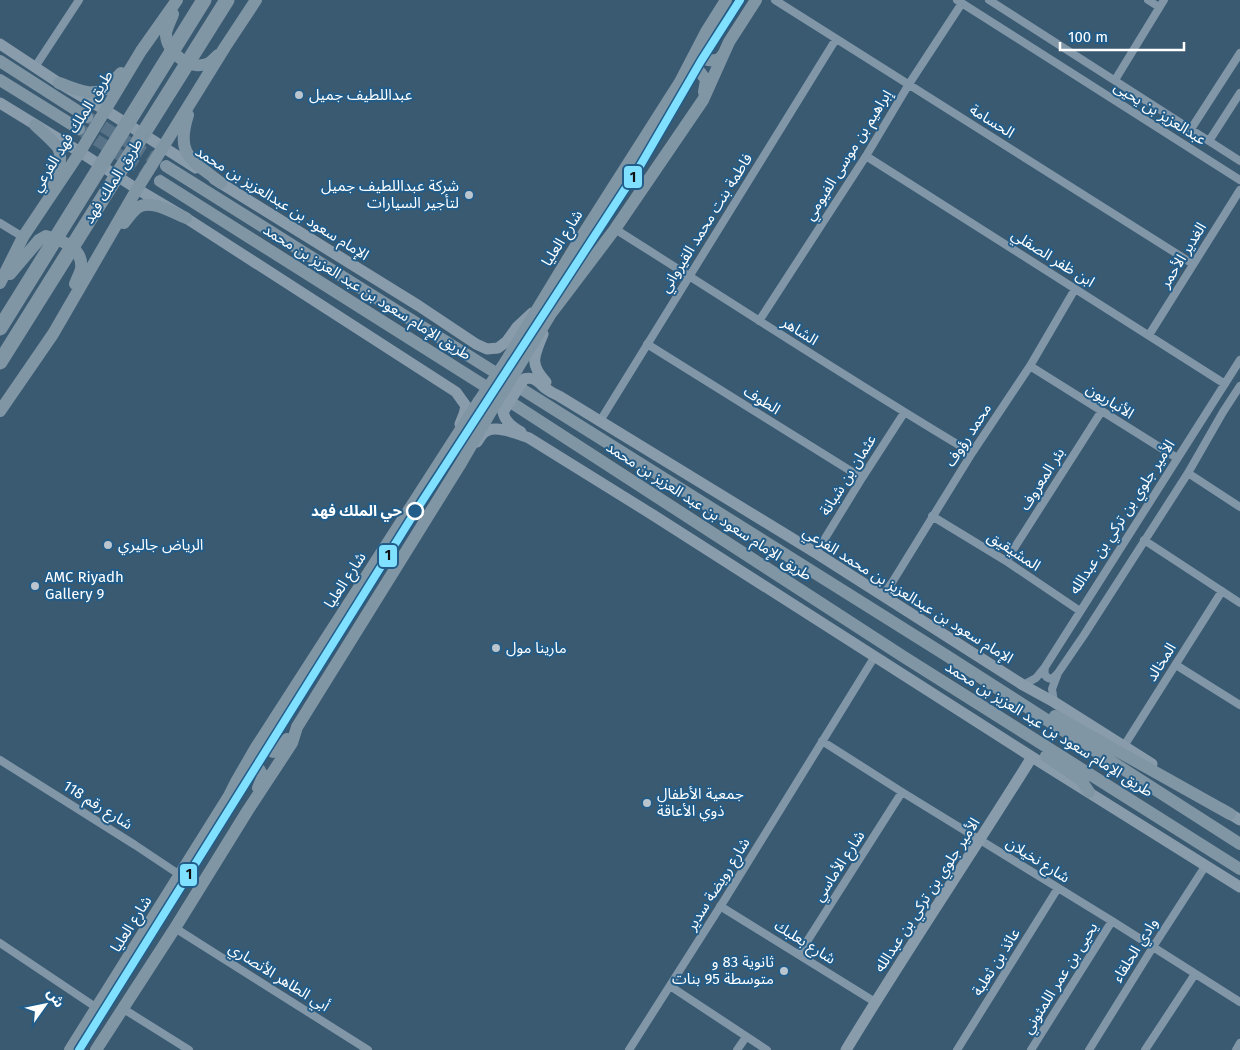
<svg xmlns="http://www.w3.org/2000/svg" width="1240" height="1050" viewBox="0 0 1240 1050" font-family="'Fira Sans','Noto Sans Arabic',sans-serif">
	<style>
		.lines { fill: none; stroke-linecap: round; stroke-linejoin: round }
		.primary-tunnel { stroke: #587387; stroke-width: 12; stroke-dasharray: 12 6; stroke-linecap: butt }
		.street { stroke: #8196a7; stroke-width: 8 }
		.secondary { stroke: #899cac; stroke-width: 11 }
		.primary { stroke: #8096a5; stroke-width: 12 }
		.secondary-bridge { stroke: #899cac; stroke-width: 11 }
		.primary-bridge { stroke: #8096a5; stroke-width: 12 }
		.highway-bridge { stroke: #8196a5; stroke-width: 15 }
		.metro-1-casing { stroke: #225d8a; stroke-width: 11 }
		.metro-1 { stroke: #80e0ff; stroke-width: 8 }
		.poi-dot { fill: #bac5ce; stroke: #225d8a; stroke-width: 2 }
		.stop-dot { fill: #225d8a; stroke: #fff; stroke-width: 2.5 }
		.labels { text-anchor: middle; stroke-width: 4; stroke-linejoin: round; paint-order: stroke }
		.poi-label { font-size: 15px; fill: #fff; stroke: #225d8a; text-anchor: start }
		.street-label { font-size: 15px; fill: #fff; stroke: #225d8a }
		.stop-label { font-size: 15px; font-weight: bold; fill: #fff; stroke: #225d8a; text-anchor: end }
		.line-badge { stroke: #225d8a; stroke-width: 2 }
		.pale-badge-label { font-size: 14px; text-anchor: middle; font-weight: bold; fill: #111 }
	</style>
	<rect width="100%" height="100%" fill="#3a5a72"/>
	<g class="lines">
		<!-- primary-tunnel -->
		<path class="primary-tunnel" d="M88,117L164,165
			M81,130L160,181"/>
		<!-- street -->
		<path class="street" d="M775,0L1193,264
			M957,0L1240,180
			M989,0L1240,161
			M1148,0L1159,7
			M35,67L79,0
			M1115,80L1164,0
			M1191,129L1240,53
			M1209,141L1240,93
			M866,156L1225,384
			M0,223L23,237
			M615,229C734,304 851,381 972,453
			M759,321L866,156L909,84L962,3
			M1149,335L1240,190
			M647,344L862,478
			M1030,366L1177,458
			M600,421L836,39
			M1188,473L1240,507
			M932,516L1006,561L1080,611
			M1144,540L1240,603
			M816,553L862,478L904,413
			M1006,561L1101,412
			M883,595L893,581L972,453L1030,366L1075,289
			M1176,665L1240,705
			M1045,667C1044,673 1044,678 1052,679L1058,673
			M1023,685L1036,678L1045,667L1240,360
			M1054,702L1052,689L1058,673L1084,635L1188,473L1223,412L1240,386
			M822,741L902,792L1112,921L1240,1002
			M1124,746L1222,591
			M0,760L135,845L180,875
			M720,906L875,1002
			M175,928L368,1050
			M0,943L97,1008
			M799,954L902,792
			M670,986L767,1050
			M122,1008L189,1050
			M629,1050L725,899L875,656
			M737,1050L746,1037
			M957,1050L1058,888
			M1031,1050L1112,921
			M1089,1050L1153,947L1206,865
			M1145,1050L1195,974
			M1236,1050L1240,1043"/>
		<!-- secondary -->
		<path class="secondary" d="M0,44L59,83L105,110L196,168
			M0,103L80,152L137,189L186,218L456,392L466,406L464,414L460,424
			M214,179L419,306L476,344L487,349L498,348L507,341L517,327L532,313
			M543,334C535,355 528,363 546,382
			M524,379C534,376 538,382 545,388C549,391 554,394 559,396L816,553L1023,685L1054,702L1152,764
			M503,412C505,422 513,427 521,432
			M477,442C479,439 482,434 485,432C495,424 518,434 529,438L653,515L1032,757L1240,887
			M1222,809L1240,820
			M846,1050C906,951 971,855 1032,757"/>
		<!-- primary -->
		<path class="primary" d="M173,14C171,20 167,27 166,33C165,52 191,72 209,63C212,61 215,58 218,55
			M705,39C702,49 700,53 708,60C716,61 720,60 724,53
			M0,61L87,117
			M682,79L692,72H700L706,80L704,92
			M0,80L79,129
			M59,83C76,89 94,99 110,86C114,82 117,77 121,73
			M188,115C175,156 192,160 221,183
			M35,125C40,130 55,143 58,148C64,159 56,174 53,184
			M166,166L944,654L1240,844
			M160,181L515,405L904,657L1240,869
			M124,223C128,218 132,212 137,208C150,198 173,213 186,218
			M10,274L39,240L46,236C62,240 84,248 81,269C80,273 77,279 75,284
			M0,283L23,237L80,152L141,51L177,0
			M506,361L575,247L680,82L706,32L726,0
			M517,369L550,315L615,229L703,100L729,42L756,0
			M0,411L53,334L137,189L225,47L256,0
			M1055,716L1230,814
			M269,734L265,743C266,748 268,750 273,752L278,750L287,739
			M1046,756L1081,780L1089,792
			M243,779C248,773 251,767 259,769L263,776L258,788
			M70,1050L229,796L236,782L255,749L479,401
			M96,1050L175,928L248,810L292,743L297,727L461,463L493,408"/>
		<!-- secondary-bridge -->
		<path class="secondary-bridge" d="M503,412L524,379"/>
		<!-- primary-bridge -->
		<path class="primary-bridge" d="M479,401L506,361
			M493,408L517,369"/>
		<!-- highway-bridge -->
		<path class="highway-bridge" d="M0,328L204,0
			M0,362L227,0"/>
		<defs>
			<path id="metro-1" d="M79,1050L417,509L640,166L701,61L740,0"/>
		</defs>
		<!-- metro-1 casing -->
		<use href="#metro-1" class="metro-1-casing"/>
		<!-- metro-1 -->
		<use href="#metro-1" class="metro-1"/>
	</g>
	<!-- markers -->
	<g class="poi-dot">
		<circle cx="299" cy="95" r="5"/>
		<circle cx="469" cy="195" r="5"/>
		<circle cx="108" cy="545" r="5"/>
		<circle cx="35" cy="586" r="5"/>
		<circle cx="496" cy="648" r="5"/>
		<circle cx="647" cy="803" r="5"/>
		<circle cx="784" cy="971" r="5"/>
	</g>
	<circle class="stop-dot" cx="415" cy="511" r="8"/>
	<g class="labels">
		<!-- poi labels -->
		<g class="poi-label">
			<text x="309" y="100">عبداللطيف جميل</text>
			<text x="459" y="191" text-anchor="end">شركة عبداللطيف جميل<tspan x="459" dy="17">لتأجير السيارات</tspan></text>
			<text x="118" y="550">الرياض جاليري</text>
			<text x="45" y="582">AMC Riyadh<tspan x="45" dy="17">Gallery 9</tspan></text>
			<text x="506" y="653">مارينا مول</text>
			<text x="657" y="799">جمعية الأطفال<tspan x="657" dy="17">ذوي الأعاقة</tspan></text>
			<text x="774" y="967" text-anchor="end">ثانوية 83 و<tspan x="774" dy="17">متوسطة 95 بنات</tspan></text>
		</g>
		<!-- street labels -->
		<g class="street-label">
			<text transform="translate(1160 113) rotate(32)" y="5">عبدالعزيز بن يحيى</text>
			<text transform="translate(992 121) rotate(32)" y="5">الحسامة</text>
			<text transform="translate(72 131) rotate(-58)" y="5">طريق الملك فهد الفرعي</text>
			<text transform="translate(848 155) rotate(-58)" y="5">إبراهيم بن موسى الفيومي</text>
			<text transform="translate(113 181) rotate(-58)" y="5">طريق الملك فهد</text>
			<text transform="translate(282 203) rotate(32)" y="5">الإمام سعود بن عبدالعزيز بن محمد</text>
			<text transform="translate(706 223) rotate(-58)" y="5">فاطمة بنت محمد القيرواني</text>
			<text transform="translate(562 238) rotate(-58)" y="5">شارع العليا</text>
			<text transform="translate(1183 255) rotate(-58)" y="5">الغدير الأحمر</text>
			<text transform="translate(1053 258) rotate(32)" y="5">ابن ظفر الصقلي</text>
			<text transform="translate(367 292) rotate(32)" y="5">طريق الإمام سعود بن عبد العزيز بن محمد</text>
			<text transform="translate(800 331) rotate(32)" y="5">الشاهر</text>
			<text transform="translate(762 400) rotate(32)" y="5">الطوف</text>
			<text transform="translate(1110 401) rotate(32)" y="5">الأنباريون</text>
			<text transform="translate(968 435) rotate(-57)" y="5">محمد رؤوف</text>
			<text transform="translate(848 475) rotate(-58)" y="5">عثمان بن شبانة</text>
			<text transform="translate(1042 479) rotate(-58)" y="5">بئر المعروف</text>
			<text transform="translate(709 511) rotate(33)" y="5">طريق الإمام سعود بن عبد العزيز بن محمد</text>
			<text transform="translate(1122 517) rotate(-57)" y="5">الأمير جلوي بن تركي بن عبدالله</text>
			<text transform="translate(1014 551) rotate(33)" y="5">المشيقيق</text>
			<text transform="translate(345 580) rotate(-57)" y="5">شارع العليا</text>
			<text transform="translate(908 595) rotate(32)" y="5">الإمام سعود بن عبدالعزيز بن محمد الفرعي</text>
			<text transform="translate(1161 662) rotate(-58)" y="5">المخالد</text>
			<text transform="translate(1049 729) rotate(32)" y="5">طريق الإمام سعود بن عبد العزيز بن محمد</text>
			<text transform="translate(98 805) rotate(32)" y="5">شارع رقم 118</text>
			<text transform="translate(1038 860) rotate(32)" y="5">شارع نخيلان</text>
			<text transform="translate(839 866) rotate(-57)" y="5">شارع الأماسي</text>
			<text transform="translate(718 884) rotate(-58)" y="5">شارع رويضة سدير</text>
			<text transform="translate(927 895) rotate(-57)" y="5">الأمير جلوي بن تركي بن عبدالله</text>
			<text transform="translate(131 924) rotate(-58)" y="5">شارع العليا</text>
			<text transform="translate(805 942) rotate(32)" y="5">شارع بعلبك</text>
			<text transform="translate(1135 950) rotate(-58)" y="5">وادي الحلقاء</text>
			<text transform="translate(996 962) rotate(-58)" y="5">عائذ بن ثعلبة</text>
			<text transform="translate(279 977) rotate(32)" y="5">أبي الطاهر الأنصاري</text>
			<text transform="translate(1060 978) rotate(-58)" y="5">يحيى بن عمر اللمثوني</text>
		</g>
		<!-- stop labels -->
		<g class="stop-label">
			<text x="402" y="516">حي الملك فهد</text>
		</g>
	</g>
	<g class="line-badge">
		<rect x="623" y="165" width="20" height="24" rx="5" fill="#80e0ff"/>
		<rect x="378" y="544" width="20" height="24" rx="5" fill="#80e0ff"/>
		<rect x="179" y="863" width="19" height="24" rx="5" fill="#80e0ff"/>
	</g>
	<g class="pale-badge-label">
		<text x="633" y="182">1</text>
		<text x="388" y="560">1</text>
		<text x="189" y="879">1</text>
	</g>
	<!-- north arrow -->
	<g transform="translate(45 1005) rotate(57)" stroke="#225d8a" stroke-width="4" paint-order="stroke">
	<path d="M0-4L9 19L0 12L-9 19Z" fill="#ffffff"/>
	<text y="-8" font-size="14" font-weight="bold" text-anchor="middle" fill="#ffffff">ش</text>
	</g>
	<!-- scale -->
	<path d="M1060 42v8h124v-8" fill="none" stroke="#ffffff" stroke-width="2.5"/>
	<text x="1068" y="42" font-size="15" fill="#ffffff" stroke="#225d8a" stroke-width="4" paint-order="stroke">100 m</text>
</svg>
